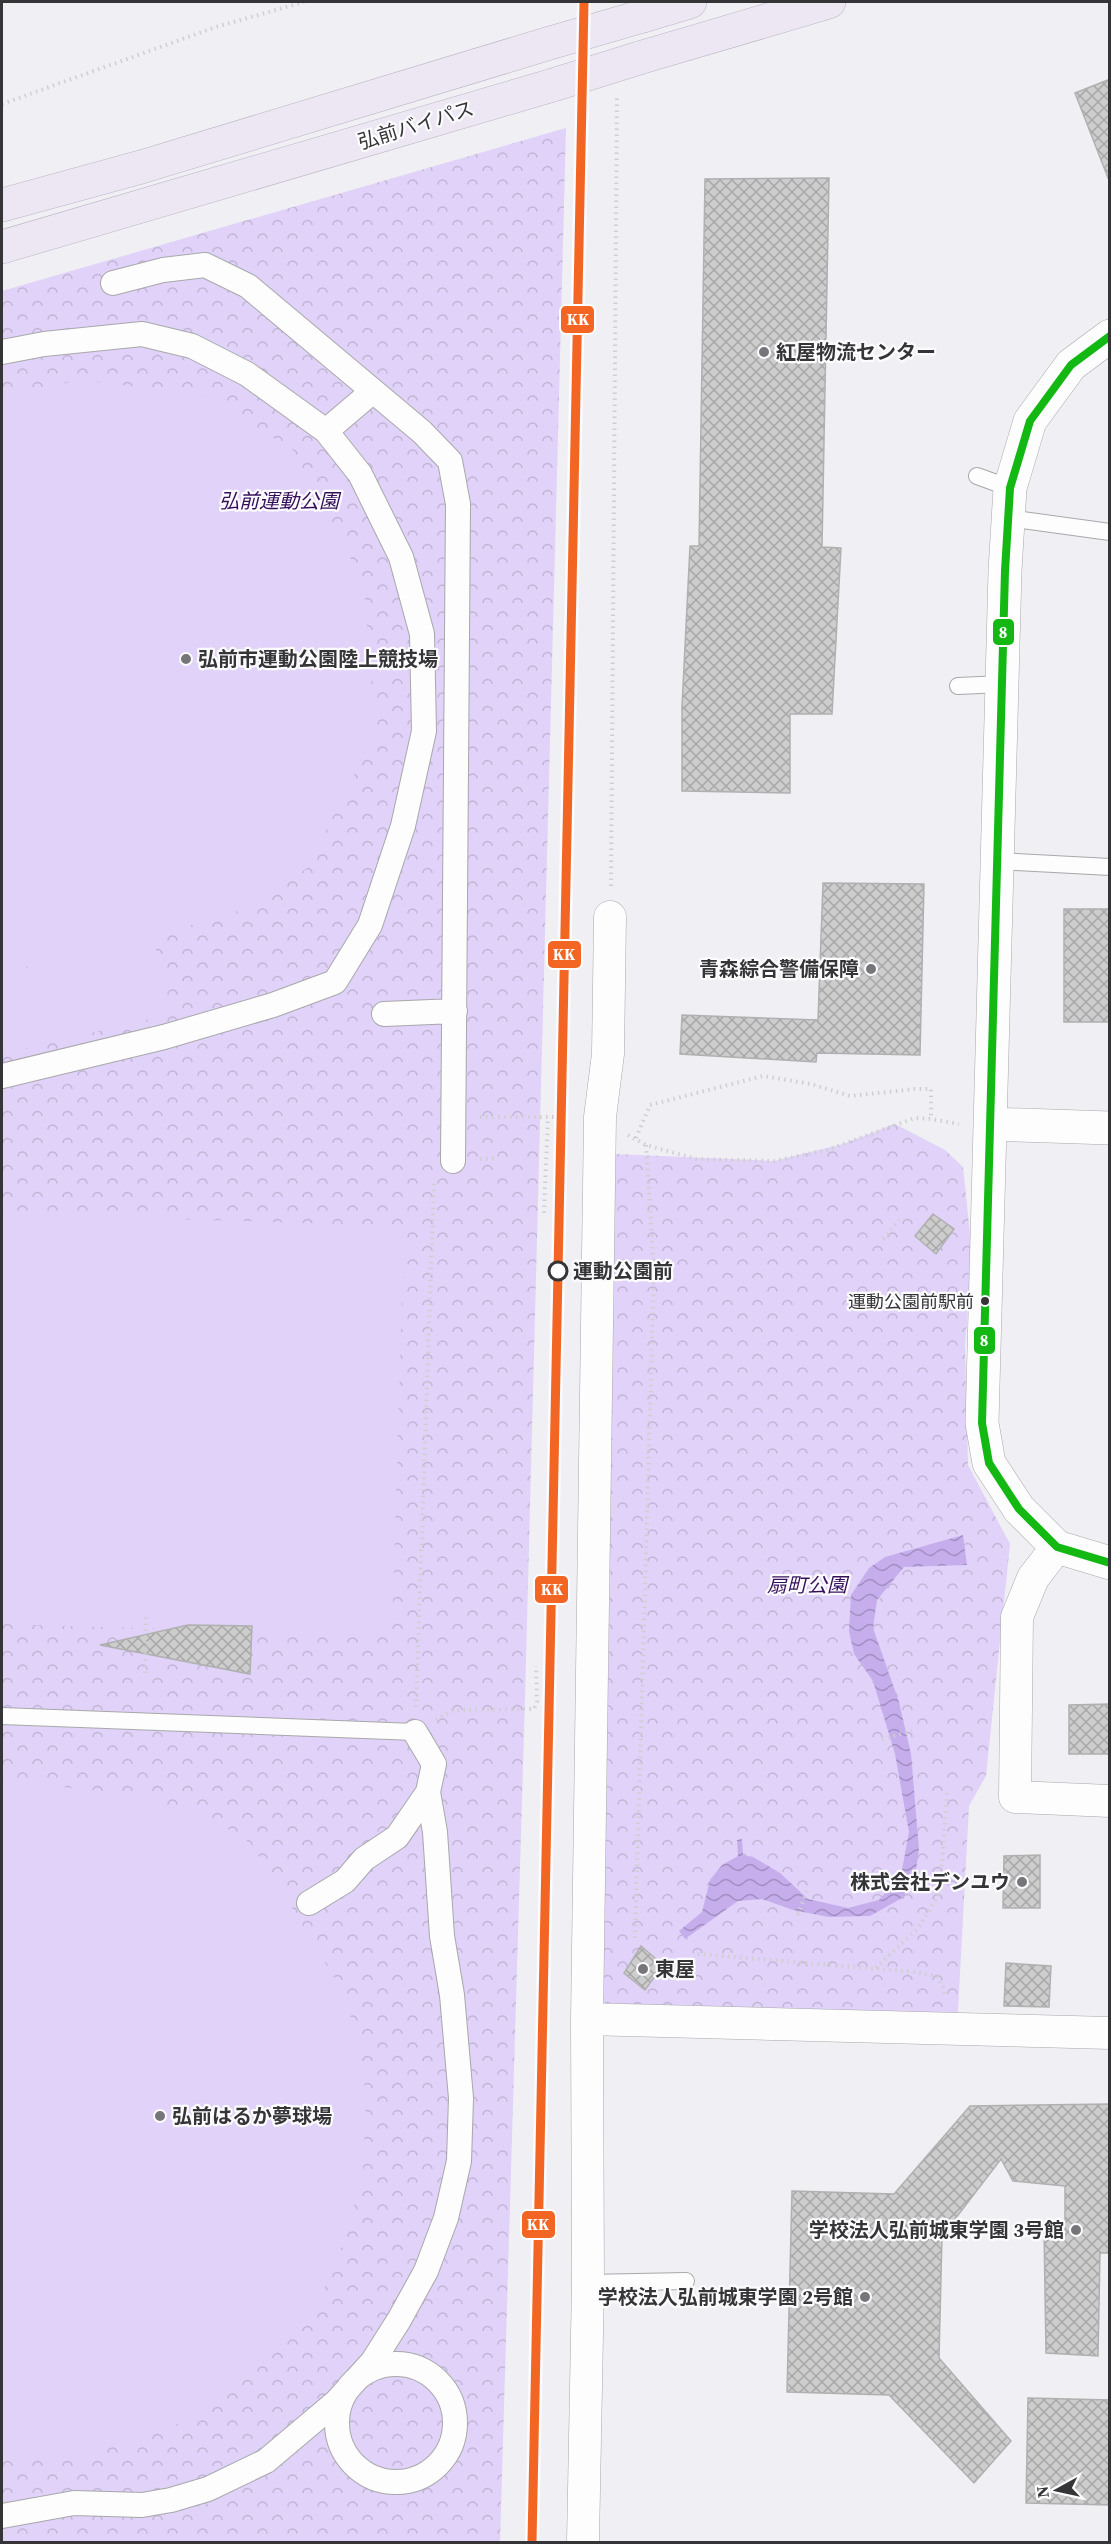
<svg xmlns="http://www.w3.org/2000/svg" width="1111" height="2544" viewBox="0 0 1111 2544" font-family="'Source Serif 4','Noto Sans JP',serif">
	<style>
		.park { fill: url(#park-crowns) }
		.garden { fill: #e0d2f8 }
		.water { fill: url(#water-waves) }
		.building { fill: url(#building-cross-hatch); stroke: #b0b0b0; stroke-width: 1.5 }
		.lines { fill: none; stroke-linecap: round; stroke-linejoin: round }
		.service-casing { stroke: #a8a8ab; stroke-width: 18 }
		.pedestrian-casing { stroke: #a8a8ab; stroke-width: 26 }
		.minor-casing { stroke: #a8a8ab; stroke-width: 33 }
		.tertiary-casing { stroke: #a8a8ab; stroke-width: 34 }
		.trunk-casing { stroke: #bbb5c5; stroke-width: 34 }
		.path { stroke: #cfcfd0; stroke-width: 4; stroke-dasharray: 1.5 4.5; stroke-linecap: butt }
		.service { stroke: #fdfdfd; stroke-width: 16 }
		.pedestrian { stroke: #fdfdfd; stroke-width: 24 }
		.minor { stroke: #fdfdfd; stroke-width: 32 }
		.tertiary { stroke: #fdfdfd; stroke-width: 33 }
		.trunk { stroke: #ece7f3; stroke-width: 33 }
		.trunk-bridge-casing { stroke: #bbb5c5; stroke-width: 34; stroke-linecap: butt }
		.trunk-bridge { stroke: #ece7f3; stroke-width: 33 }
		.bus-1-casing { stroke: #fcfbfe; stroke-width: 12 }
		.bus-1 { stroke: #13b813; stroke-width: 8 }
		.rail-1-casing { stroke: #fcfbfe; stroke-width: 14 }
		.rail-1 { stroke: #f26522; stroke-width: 9 }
		.poi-dot { fill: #767579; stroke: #fcfbfe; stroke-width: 2 }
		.stop-dot { fill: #fcfbfe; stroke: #353437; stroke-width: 3 }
		.bus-dot { fill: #353437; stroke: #fcfbfe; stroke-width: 2 }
		.labels { text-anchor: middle; stroke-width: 4.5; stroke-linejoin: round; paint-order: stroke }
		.bus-label { font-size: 18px; fill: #353437; stroke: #fcfbfe; text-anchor: end }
		.street-label { font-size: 20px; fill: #353437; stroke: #fcfbfe }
		.poi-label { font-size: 20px; font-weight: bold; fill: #353437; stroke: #fcfbfe; text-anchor: start }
		.park-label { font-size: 20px; font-style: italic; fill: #350f5c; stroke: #fcfbfe }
		.stop-label { font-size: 20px; font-weight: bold; fill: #353437; stroke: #fcfbfe; text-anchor: start }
		.line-badge { stroke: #fcfbfe; stroke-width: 2 }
		.badge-label { font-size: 16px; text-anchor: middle; font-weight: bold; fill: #fff }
	</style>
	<defs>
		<pattern id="park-crowns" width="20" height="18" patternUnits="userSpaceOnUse" patternTransform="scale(1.5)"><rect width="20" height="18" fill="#e0d2f8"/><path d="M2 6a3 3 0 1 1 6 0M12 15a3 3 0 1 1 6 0" fill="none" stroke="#c1b5d5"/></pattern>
		<pattern id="water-waves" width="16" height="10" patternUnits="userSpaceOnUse" patternTransform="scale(1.5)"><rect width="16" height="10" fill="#c6aeed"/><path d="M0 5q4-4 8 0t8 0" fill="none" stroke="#a28ec1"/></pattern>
		<pattern id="building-cross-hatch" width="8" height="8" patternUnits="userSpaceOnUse" patternTransform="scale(1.5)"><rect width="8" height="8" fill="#cecdce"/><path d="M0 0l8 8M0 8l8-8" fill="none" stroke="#a8a7a8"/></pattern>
	</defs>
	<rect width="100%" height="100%" fill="#f0eff3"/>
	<!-- park -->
	<path class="park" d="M566,128L525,1698L500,2542H2V291Z
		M895,1124L945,1150L963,1167L972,1253L965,1347L968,1465L1010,1544L986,1776L969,1806L957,2029L601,2005L609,1629L615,1154L774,1161L843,1144Z"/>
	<!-- garden -->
	<path class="garden" d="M78,380L202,394L293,450L364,584L375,734L307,868L260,904L153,937L171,1014L2,1054V975L74,956L2,972V398Z
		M2,1214L404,1226L392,1636L2,1624Z
		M2,1781L132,1794L207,1818L245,1838L275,1879L342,1991L359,2042L366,2100L363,2168L348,2231L327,2284L286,2345L183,2422L88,2454L5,2461L2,2460Z"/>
	<!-- water -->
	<path class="water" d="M963,1535L967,1565L904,1567L877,1600L873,1628L899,1702L911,1754L919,1849L914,1884L902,1898L870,1916L829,1917L793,1910L762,1899L738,1901L685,1939L679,1931L702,1912L710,1880L722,1865L738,1856L737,1840L742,1839L743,1855L753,1857L780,1873L808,1899L848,1908L879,1900L901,1875L909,1832L895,1754L873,1681L854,1654L849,1631L851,1595L869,1568L885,1557Z"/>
	<!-- building -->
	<path class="building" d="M1110,79V177L1108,178L1075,93Z
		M829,178L822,547L841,548L832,714H790V793L682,791V707L690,546H699L705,179Z
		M823,883L924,884L920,1055L817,1053L816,1062L680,1054L682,1015L818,1020Z
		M1064,909H1110V1022H1064Z
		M933,1214L954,1229L936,1254L915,1236Z
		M188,1625L252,1626L250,1674L100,1645Z
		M1110,1704V1754H1069V1705Z
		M1040,1855V1908H1003L1004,1856Z
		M641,1946L663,1965L645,1990L624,1973Z
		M1006,1963L1051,1966L1049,2007L1004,2006Z
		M1110,2104V2253H1100L1098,2356L1046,2353L1044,2229H1065V2186L1013,2181L1001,2159L942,2236L939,2358L1011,2441L974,2483L889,2395L787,2392L792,2191L894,2194L970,2106Z
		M1028,2398L1110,2400V2505L1026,2503Z"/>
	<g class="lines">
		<defs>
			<path id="service" d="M977,476L1010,488
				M1008,518L1110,532
				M958,686L1002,684
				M997,861L1110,867
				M2,1716L415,1732
				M588,2283L686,2281"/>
			<path id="pedestrian" d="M113,283L163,270L205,265L248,286L422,432L450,461L458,504L453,1161
				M2,352L44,344L142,334L192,346L247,374L326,431L360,474L401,557L422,634L424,731L403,826L370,925L335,982L273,1005L164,1037L2,1076
				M326,431L373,391
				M384,1014L455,1011
				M309,1903L345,1881L364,1859L397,1837L428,1792
				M337 2423a59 59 0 1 1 118 0a59 59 0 1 1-118 0Z
				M2,2516L74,2503L142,2505L171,2500L208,2489L266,2461L336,2402L373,2361L399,2320L426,2271L446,2218L459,2161L461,2098L452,1995L442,1936L435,1832L428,1792L434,1764L415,1732"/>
			<path id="minor" d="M1057,1547L1033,1578L1017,1617L1015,1797L1110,1801
				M587,2019L1110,2033
				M583,2542L588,2283L587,2019L600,1117L608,1054L610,917"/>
			<path id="tertiary" d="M1110,336L1071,365L1030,421L1010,488L1005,571L982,1423L989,1463L1019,1509L1057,1547L1110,1563
				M990,1124L1110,1128"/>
			<path id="trunk" d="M643,16L690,2
				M639,58L829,2
				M2,205L141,167L550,43
				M2,247L553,85"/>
		</defs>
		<!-- service casing -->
		<use href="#service" class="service-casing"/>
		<!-- pedestrian casing -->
		<use href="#pedestrian" class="pedestrian-casing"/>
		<!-- minor casing -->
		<use href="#minor" class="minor-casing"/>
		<!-- tertiary casing -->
		<use href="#tertiary" class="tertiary-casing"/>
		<!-- trunk casing -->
		<use href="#trunk" class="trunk-casing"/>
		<!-- path -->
		<path class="path" d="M2,104L216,27L304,2
			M611,886L617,96
			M480,1117H569
			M628,1135L646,1145L696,1159L774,1161L827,1150L915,1118L931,1119L959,1124
			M636,1138L650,1105L763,1076L811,1084L850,1096L915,1089H931V1119
			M480,1159L497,1158
			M544,1213L548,1117
			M883,1239L899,1220
			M145,1673L146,1616
			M416,1707L434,1181
			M436,1720L454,1710L534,1709L537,1702L536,1666
			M882,1739L912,1731
			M798,1915L807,1890
			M635,1938L654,1272L646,1145
			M698,1954L915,1972L937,1976L943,1987L945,1998
			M876,1968L918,1928L940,1893L947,1793"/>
		<!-- service -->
		<use href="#service" class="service"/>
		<!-- pedestrian -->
		<use href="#pedestrian" class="pedestrian"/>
		<!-- minor -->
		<use href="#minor" class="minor"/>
		<!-- tertiary -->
		<use href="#tertiary" class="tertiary"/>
		<!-- trunk -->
		<use href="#trunk" class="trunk"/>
		<defs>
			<path id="trunk-bridge" d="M550,43L643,16
				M553,85L639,58"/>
		</defs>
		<!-- trunk-bridge casing -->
		<use href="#trunk-bridge" class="trunk-bridge-casing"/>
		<!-- trunk-bridge -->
		<use href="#trunk-bridge" class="trunk-bridge"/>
		<defs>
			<path id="bus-1" d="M1110,336L1071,365L1030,421L1010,488L1005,571L982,1423L989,1463L1019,1509L1057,1547L1110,1563"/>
		</defs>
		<!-- bus-1 casing -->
		<use href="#bus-1" class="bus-1-casing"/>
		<!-- bus-1 -->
		<use href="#bus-1" class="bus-1"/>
		<defs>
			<path id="rail-1" d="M532,2542L584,2"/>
		</defs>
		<!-- rail-1 casing -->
		<use href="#rail-1" class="rail-1-casing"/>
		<!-- rail-1 -->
		<use href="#rail-1" class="rail-1"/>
	</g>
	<!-- markers -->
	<g class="poi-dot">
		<circle cx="764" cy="352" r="6"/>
		<circle cx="186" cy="659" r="6"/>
		<circle cx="871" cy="969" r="6"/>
		<circle cx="1022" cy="1882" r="6"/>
		<circle cx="643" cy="1969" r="6"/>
		<circle cx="160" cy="2116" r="6"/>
		<circle cx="1076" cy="2230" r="6"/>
		<circle cx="865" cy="2297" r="6"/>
	</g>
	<circle class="stop-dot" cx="558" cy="1271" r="9"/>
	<circle class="bus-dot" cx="985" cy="1301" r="5"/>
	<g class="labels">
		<!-- bus labels -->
		<g class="bus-label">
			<text x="974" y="1308">運動公園前駅前</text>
		</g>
		<!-- street labels -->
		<g class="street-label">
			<text transform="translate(416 125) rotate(-17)" y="7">弘前バイパス</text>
		</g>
		<!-- poi labels -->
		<g class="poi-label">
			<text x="776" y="359">紅屋物流センター</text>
			<text x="198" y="666">弘前市運動公園陸上競技場</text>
			<text x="859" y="976" text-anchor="end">青森綜合警備保障</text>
			<text x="1010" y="1889" text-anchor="end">株式会社デンユウ</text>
			<text x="655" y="1976">東屋</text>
			<text x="172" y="2123">弘前はるか夢球場</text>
			<text x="1064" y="2237" text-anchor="end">学校法人弘前城東学園 3号館</text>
			<text x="853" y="2304" text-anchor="end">学校法人弘前城東学園 2号館</text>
		</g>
		<!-- park labels -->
		<g class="park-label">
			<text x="279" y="508">弘前運動公園</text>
			<text x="807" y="1592">扇町公園</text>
		</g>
		<!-- stop labels -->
		<g class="stop-label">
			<text x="573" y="1278">運動公園前</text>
		</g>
	</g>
	<g class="line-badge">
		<rect x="560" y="305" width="35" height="29" rx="6" fill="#f26522"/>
		<rect x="992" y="618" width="23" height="28" rx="6" fill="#13b813"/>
		<rect x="547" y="940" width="35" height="29" rx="6" fill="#f26522"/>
		<rect x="973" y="1326" width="23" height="29" rx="6" fill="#13b813"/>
		<rect x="534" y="1575" width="35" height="29" rx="6" fill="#f26522"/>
		<rect x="521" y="2210" width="35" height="29" rx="6" fill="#f26522"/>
	</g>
	<g class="badge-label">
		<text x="578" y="325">KK</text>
		<text x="1003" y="638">8</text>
		<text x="564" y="960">KK</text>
		<text x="984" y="1346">8</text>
		<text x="552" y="1595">KK</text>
		<text x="538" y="2230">KK</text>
	</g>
	<!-- border -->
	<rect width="1111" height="2544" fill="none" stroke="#353437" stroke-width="6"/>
	<!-- north arrow -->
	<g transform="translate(1057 2490) rotate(262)" stroke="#fcfbfe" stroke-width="4.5" paint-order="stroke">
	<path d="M0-4.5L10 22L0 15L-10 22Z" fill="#353437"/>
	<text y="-9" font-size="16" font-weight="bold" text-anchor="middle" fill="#353437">N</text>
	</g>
</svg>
